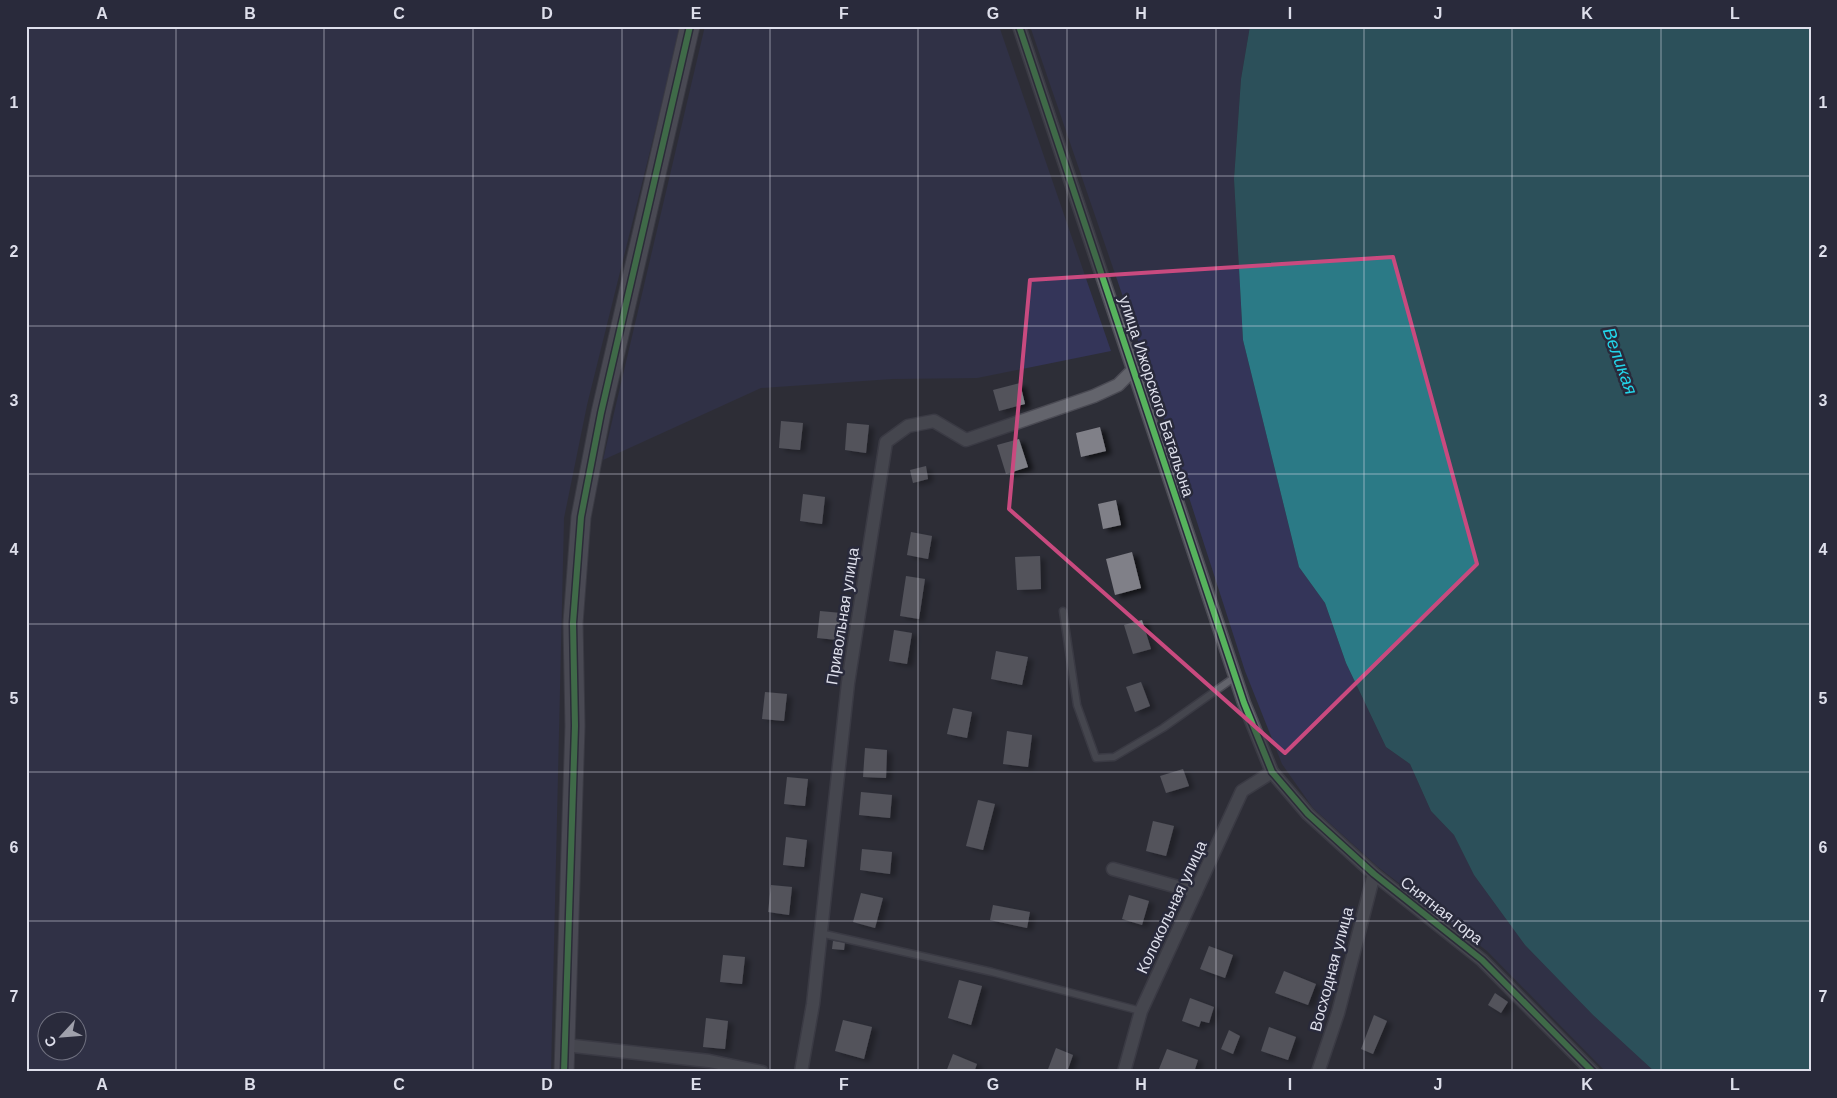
<svg xmlns="http://www.w3.org/2000/svg" width="1837" height="1098" viewBox="0 0 1837 1098" font-family="Arial,sans-serif">
	<style>
		.green { fill: #343559; fill-rule: evenodd }
		.water { fill: #2b7a86 }
		.building { fill: #808088; filter: url(#shadow) }
		.lines { fill: none; stroke-linecap: round; stroke-linejoin: round }
		.lane-casing { stroke: #4b4b54; stroke-width: 9 }
		.street-casing { stroke: #4b4b54; stroke-width: 15 }
		.secondary-casing { stroke: #4b4b54; stroke-width: 21 }
		.lane { stroke: #63646c; stroke-width: 6 }
		.street { stroke: #63646c; stroke-width: 12 }
		.secondary { stroke: #6c6c77; stroke-width: 19 }
		.cycleway-casing { stroke: #292a3b; stroke-width: 9 }
		.cycleway { stroke: #56b35d; stroke-width: 6 }
		.marked { fill: none; stroke: #c94a7f; stroke-width: 4; stroke-linejoin: round }
		.grid { fill: none; stroke: #dedfeb; stroke-width: 1; stroke-opacity: 0.55 }
		.labels { text-anchor: middle; stroke-width: 5; stroke-linejoin: round; paint-order: stroke }
		.street-label { font-size: 16px; fill: #dedfeb; stroke: #292a3b }
		.water-label { font-size: 18px; font-style: italic; fill: #23d5ea; stroke: #292a3b }
		.neatline { fill: none; stroke: #dedfeb; stroke-width: 2 }
		.grid-label { font-size: 16px; text-anchor: middle; font-weight: bold; fill: #dedfeb }
	</style>
	<defs>
		<filter id="shadow"><feDropShadow dx="5.5" dy="3" stdDeviation="2.5" flood-color="#0009"/></filter>
	</defs>
	<rect width="100%" height="100%" fill="#2d2e37"/>
	<!-- green -->
	<path class="green" d="M26,26H681L587,405L564,518L551,1072H26ZM48,1020H78V1050H48Z
		M705,26H999L1111,351L977,378L892,379L761,388L603,460Z
		M1030,26H1250L1241,79L1234,179L1243,340L1299,567L1325,603L1346,663L1386,747L1410,764L1431,811L1454,835L1474,875L1525,945L1593,1015L1655,1072H1606L1487,951L1378,867L1313,808L1282,764L1245,671L1146,364Z"/>
	<!-- water -->
	<path class="water" d="M1250,26H1811V1072H1655L1593,1015L1525,945L1474,875L1454,835L1431,811L1410,764L1386,747L1346,663L1325,603L1299,567L1243,340L1234,179L1241,79Z"/>
	<!-- building -->
	<path class="building" d="M1020,383L1025,404L999,411L993,390Z
		M781,421L803,423L800,450L779,448Z
		M847,423L869,425L866,453L845,450Z
		M1100,427L1106,451L1081,457L1076,433Z
		M1019,439L1028,467L1006,474L997,445Z
		M926,466L928,479L913,483L910,470Z
		M803,494L825,497L822,524L800,521Z
		M1116,500L1121,525L1103,529L1098,504Z
		M911,532L932,536L928,559L907,555Z
		M1132,552L1141,588L1115,595L1106,559Z
		M1040,556L1041,589L1017,590L1015,557Z
		M906,576L925,579L919,619L900,616Z
		M820,611L841,613L838,640L817,638Z
		M1142,620L1151,649L1133,654L1124,625Z
		M894,630L912,633L907,664L889,661Z
		M996,651L1028,657L1022,685L991,679Z
		M1141,682L1150,706L1135,712L1126,687Z
		M765,692L787,694L784,721L762,719Z
		M953,708L972,712L967,738L947,734Z
		M1007,731L1032,735L1028,767L1003,764Z
		M865,748L887,750L886,778L863,777Z
		M1183,769L1189,786L1166,793L1160,776Z
		M787,777L808,779L805,806L784,804Z
		M861,792L892,795L890,818L859,815Z
		M978,800L995,804L983,850L966,846Z
		M1153,821L1174,826L1166,856L1146,851Z
		M786,837L807,840L804,867L783,865Z
		M862,849L892,852L890,874L860,870Z
		M771,885L792,887L789,915L768,912Z
		M861,893L883,898L875,928L853,922Z
		M1129,895L1149,901L1142,925L1122,919Z
		M993,905L1030,912L1027,928L990,920Z
		M833,941L845,942L844,950L832,949Z
		M1209,946L1233,955L1225,978L1200,969Z
		M723,955L745,957L742,984L720,982Z
		M1284,971L1316,984L1308,1005L1275,993Z
		M959,980L982,986L971,1025L948,1018Z
		M1495,993L1508,1002L1501,1013L1488,1005Z
		M1190,998L1214,1007L1209,1023L1201,1021L1199,1027L1182,1021Z
		M1374,1015L1387,1021L1373,1054L1361,1049Z
		M706,1018L728,1021L725,1049L703,1047Z
		M843,1020L872,1027L864,1059L835,1051Z
		M1269,1027L1296,1037L1288,1060L1261,1051Z
		M1229,1030L1240,1036L1233,1054L1221,1049Z
		M1056,1048L1073,1055L1067,1072H1047Z
		M1167,1049L1198,1060L1194,1072H1185L1179,1070L1178,1072H1166L1159,1069Z
		M953,1054L977,1064L974,1072H946Z"/>
	<g class="lines">
		<defs>
			<path id="lane" d="M1063,611L1077,705L1096,758L1114,757L1163,728L1235,677
				M820,933L992,972L1141,1011"/>
			<path id="street" d="M1019,26L1244,703L1272,772L1308,814L1374,874L1482,960L1593,1072
				M1113,869L1196,892
				M565,1045L709,1061L762,1072
				M801,1072L813,1004L848,683L886,442L908,426L934,421L966,440L1094,396L1118,385L1134,369
				M1124,1072L1141,1011L1242,791L1272,772
				M1318,1072L1338,1013L1374,874"/>
			<path id="secondary" d="M564,1072L575,726L573,623L581,517L601,413L690,26"/>
		</defs>
		<!-- lane casing -->
		<use href="#lane" class="lane-casing"/>
		<!-- street casing -->
		<use href="#street" class="street-casing"/>
		<!-- secondary casing -->
		<use href="#secondary" class="secondary-casing"/>
		<!-- lane -->
		<use href="#lane" class="lane"/>
		<!-- street -->
		<use href="#street" class="street"/>
		<!-- secondary -->
		<use href="#secondary" class="secondary"/>
		<defs>
			<path id="cycleway" d="M1019,26L1244,703L1272,772L1308,814L1374,874L1482,960L1593,1072
				M564,1072L575,726L573,623L581,517L601,413L690,26"/>
		</defs>
		<!-- cycleway casing -->
		<use href="#cycleway" class="cycleway-casing"/>
		<!-- cycleway -->
		<use href="#cycleway" class="cycleway"/>
	</g>
	<!-- marked area -->
	<path d="M0 0H1837V1098H0ZM1393,257L1477,564L1285,753L1009,509L1030,280Z" fill="#2d2e37" fill-opacity=".55" fill-rule="evenodd"/>
	<path class="marked" d="M1393,257L1477,564L1285,753L1009,509L1030,280Z"/>
	<!-- grid -->
	<path class="grid" d="M176,26V1072M324,26V1072M473,26V1072M622,26V1072M770,26V1072M918,26V1072M1067,26V1072M1216,26V1072M1364,26V1072M1512,26V1072M1661,26V1072M26,176H1811M26,326H1811M26,474H1811M26,624H1811M26,772H1811M26,921H1811"/>
	<g class="labels">
		<!-- street labels -->
		<g class="street-label">
			<text transform="translate(1157 396) rotate(72)" y="6">улица Ижорского Батальона</text>
			<text transform="translate(842 616) rotate(-81)" y="6">Привольная улица</text>
			<text transform="translate(1171 907) rotate(-65)" y="6">Колокольная улица</text>
			<text transform="translate(1442 910) rotate(38)" y="6">Снятная гора</text>
			<text transform="translate(1331 969) rotate(-75)" y="6">Восходная улица</text>
		</g>
		<!-- water labels -->
		<g class="water-label">
			<text transform="translate(1620 361) rotate(70)" y="6">Великая</text>
		</g>
	</g>
	<!-- border -->
	<rect width="1837" height="1098" fill="none" stroke="#292a3b" stroke-width="55"/>
	<!-- north arrow -->
	<g transform="translate(62 1036) rotate(244)"><circle r="24" fill="#292a3b" stroke="#717281"/>
	<path d="M0-4L9 19L0 12L-9 19Z" fill="#a0a1ac"/>
	<text y="-8" font-size="14" font-weight="bold" text-anchor="middle" fill="#dedfeb">С</text>
	</g>
	<rect x="28" y="28" width="1782" height="1042" class="neatline"/>
	<g class="grid-label">
		<text x="102" y="19">A</text>
		<text x="250" y="19">B</text>
		<text x="399" y="19">C</text>
		<text x="547" y="19">D</text>
		<text x="696" y="19">E</text>
		<text x="844" y="19">F</text>
		<text x="993" y="19">G</text>
		<text x="1141" y="19">H</text>
		<text x="1290" y="19">I</text>
		<text x="1438" y="19">J</text>
		<text x="1587" y="19">K</text>
		<text x="1735" y="19">L</text>
		<text x="14" y="108">1</text>
		<text x="1823" y="108">1</text>
		<text x="14" y="257">2</text>
		<text x="1823" y="257">2</text>
		<text x="14" y="406">3</text>
		<text x="1823" y="406">3</text>
		<text x="14" y="555">4</text>
		<text x="1823" y="555">4</text>
		<text x="14" y="704">5</text>
		<text x="1823" y="704">5</text>
		<text x="14" y="853">6</text>
		<text x="1823" y="853">6</text>
		<text x="14" y="1002">7</text>
		<text x="1823" y="1002">7</text>
		<text x="102" y="1090">A</text>
		<text x="250" y="1090">B</text>
		<text x="399" y="1090">C</text>
		<text x="547" y="1090">D</text>
		<text x="696" y="1090">E</text>
		<text x="844" y="1090">F</text>
		<text x="993" y="1090">G</text>
		<text x="1141" y="1090">H</text>
		<text x="1290" y="1090">I</text>
		<text x="1438" y="1090">J</text>
		<text x="1587" y="1090">K</text>
		<text x="1735" y="1090">L</text>
	</g>
</svg>
